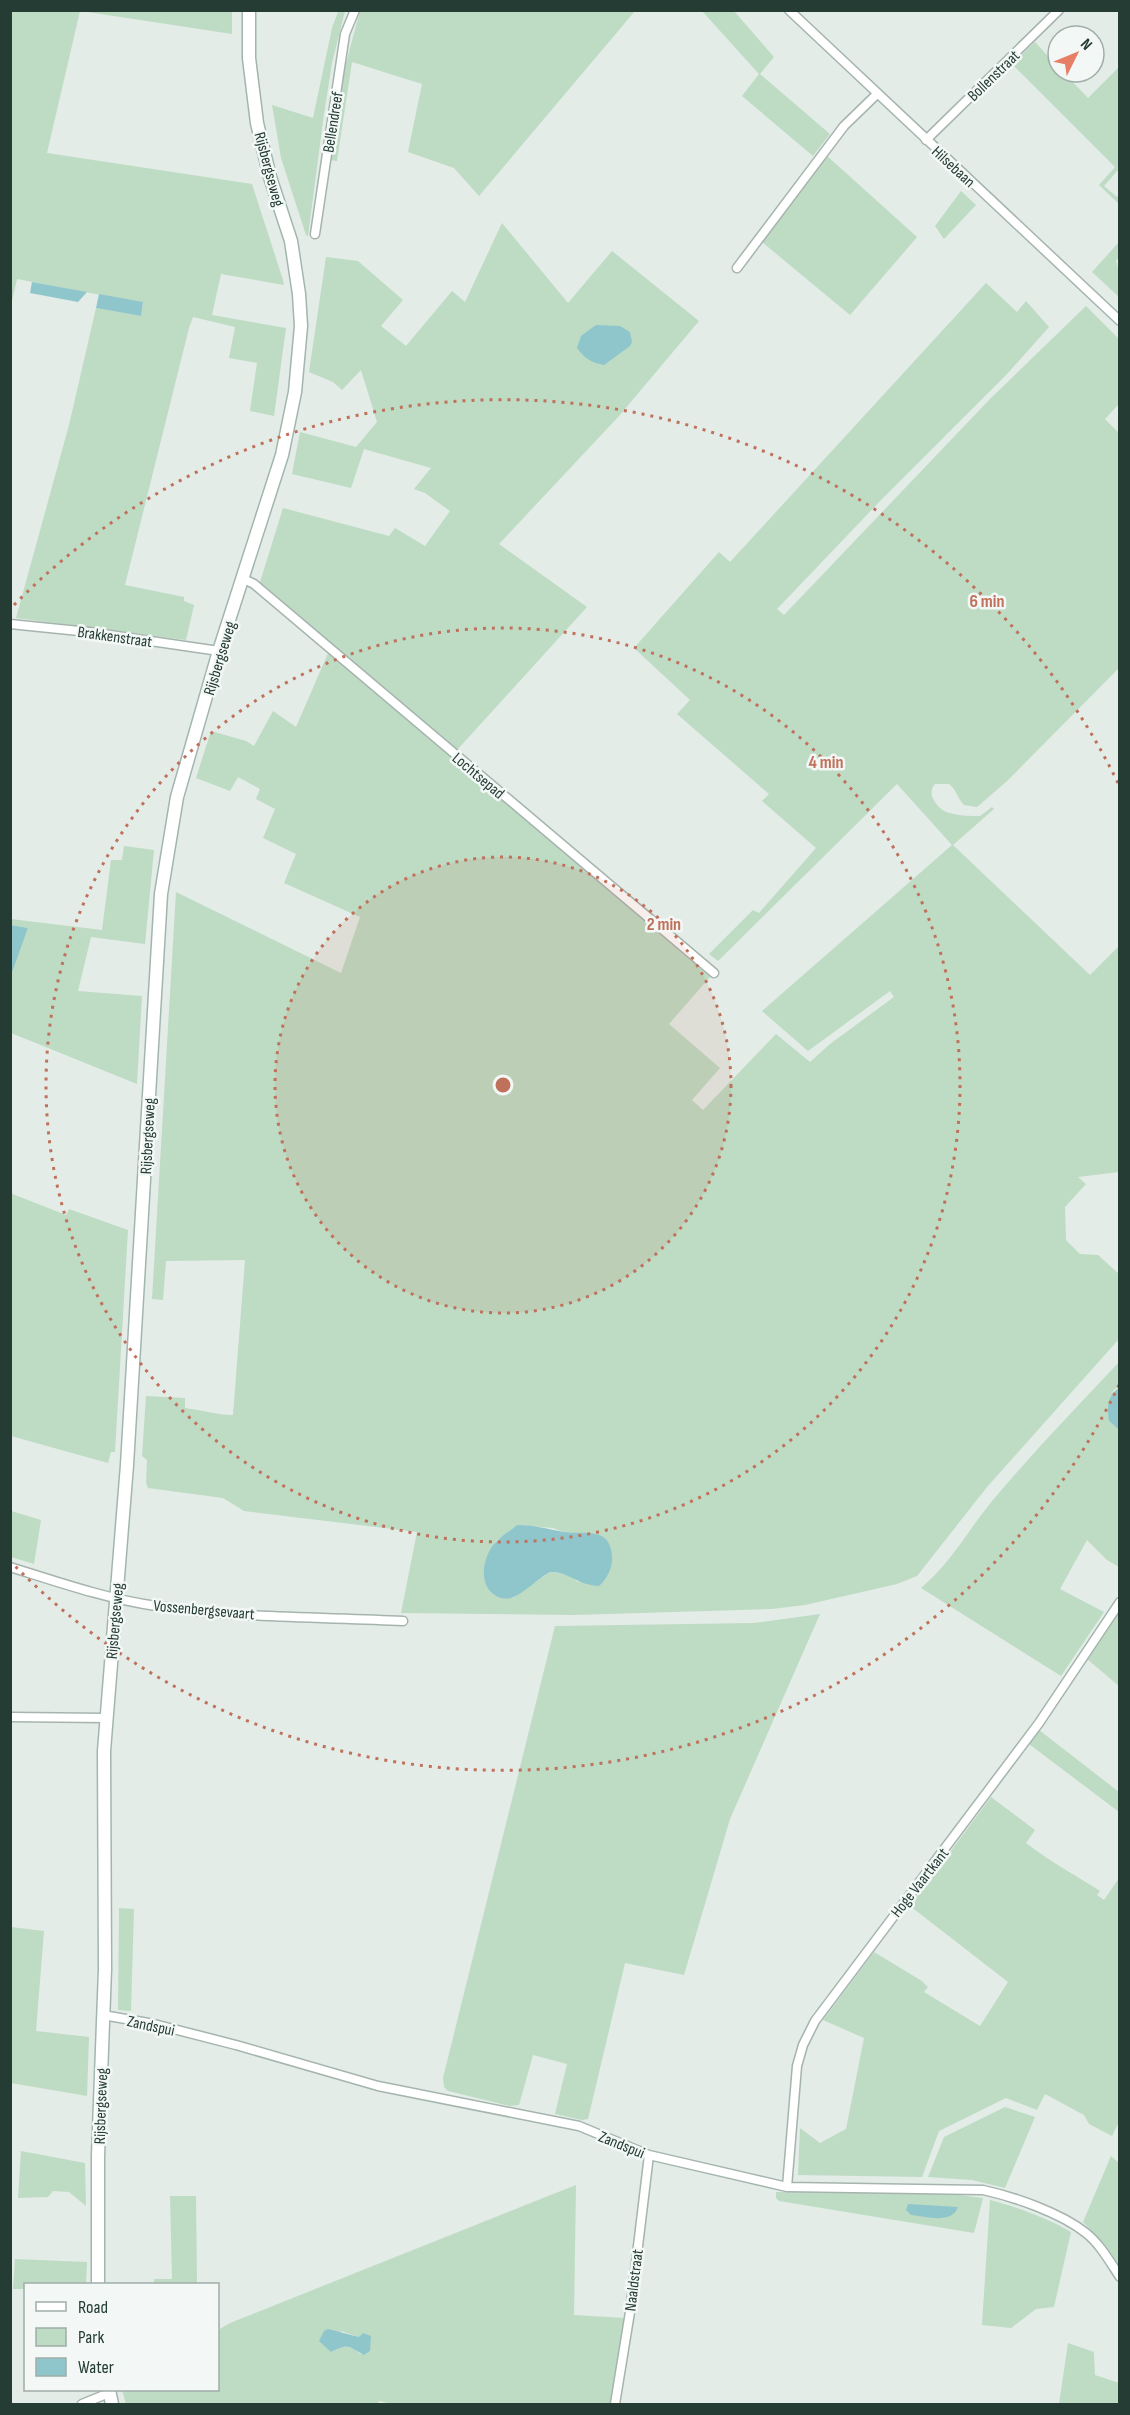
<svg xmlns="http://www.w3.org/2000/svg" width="1130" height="2415" viewBox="0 0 1130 2415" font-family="'Sofia Sans Condensed',sans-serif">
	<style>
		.green { fill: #bedbc4; fill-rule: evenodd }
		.water { fill: #8fc6cc }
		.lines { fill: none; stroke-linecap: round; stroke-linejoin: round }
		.minor-casing { stroke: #a6b4ae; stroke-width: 11 }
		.secondary-casing { stroke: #a2b6ae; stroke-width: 15 }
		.minor { stroke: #fff; stroke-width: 8 }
		.secondary { stroke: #fff; stroke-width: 12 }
		.ring { fill: none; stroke: #c0715c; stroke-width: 3; stroke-dasharray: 3 6 }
		.labels { text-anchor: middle; stroke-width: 5; stroke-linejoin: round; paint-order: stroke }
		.street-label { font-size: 16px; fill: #243c34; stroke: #f3f8f6 }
		.centre { fill: #c0715c; stroke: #f3f8f6; stroke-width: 3 }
		.ring-label { font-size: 18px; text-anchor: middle; font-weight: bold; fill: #c0715c; stroke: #f3f8f6; stroke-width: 5; stroke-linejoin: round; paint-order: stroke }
	</style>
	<rect width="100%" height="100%" fill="#e3ece7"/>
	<!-- green -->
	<path class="green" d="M11,11H80L47,153L252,184L283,280L284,285L221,274L212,315L286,328L274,416L250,411L257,363L229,358L235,327L193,317L189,328L125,585L184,597V601L194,605L186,640L16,618L69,425L96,308L141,316L143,303L17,279L11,305Z
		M81,11H232V34Z
		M336,11H345L332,63L323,121L308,236L306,235L281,158L272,105L313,118L332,28L338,12Z
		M360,11H635L479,196L454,168L408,152L422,84L352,62L337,161L330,160L341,82Z
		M702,11H734L774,57L760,74L830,134L813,156L742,96L759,74Z
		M1035,42L1058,67V72H1063L1088,98L1119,67V169L1104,186L1117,197L1119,194V204L1099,185L1115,167L1012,64Z
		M826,155L917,237L850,315L762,242Z
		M961,191L976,205L944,239L935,226Z
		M502,223L568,303L612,251L699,321L619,416L499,544L587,607L457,750L260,582L283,508L389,536L395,528L425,546L450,511L425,493L414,489L431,468L364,449L351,488L292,474L300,432L356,447L377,422L361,370L342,390L333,382L309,372L326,257L358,261L403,300L381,326L406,346L452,291L465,302Z
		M1119,242V259L1116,260L1119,273V297L1092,272Z
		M986,283L1017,312L1026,301L1049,327L1007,374L883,498L777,609L784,615L990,399L1086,306L1119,339V404L1105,419L1119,433V668L1006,782L977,807L964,805C957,798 957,790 949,784H935C925,794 939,811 950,813C959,816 971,816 980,816L992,807L994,809L953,845L1090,975L1119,946V1172L1078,1177L1086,1184L1065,1207L1066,1240L1080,1254L1098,1255L1119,1274V1339L987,1487L917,1576L897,1584L805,1605L772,1609L574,1615L401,1613L417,1532L244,1511L223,1498L148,1488L146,1483L147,1460L142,1456L146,1396L185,1398V1408C202,1410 216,1415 233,1415L245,1260L166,1261L163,1300L152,1299L176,892L341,973L360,917L284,883L296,854L263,838L275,809L256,799L260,789L238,777L230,791L196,778L211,731L246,741L254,746L273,711L296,727L329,651L710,977L669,1024L720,1068L692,1100L703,1110L776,1034L810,1062L830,1044L894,997L890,991L808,1051L762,1011L952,845L897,784L718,961L709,954L753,910L759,913L816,848L762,801L769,794L677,714L690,700L634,648L719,552L730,562ZM517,1525L553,1528L564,1532L579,1583L569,1575L550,1572L513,1598L485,1563L496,1541Z
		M124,846L154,850L145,944L91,937L78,991L142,996L137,1084L11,1033L10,975L28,928L11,925V919L102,930L111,860H122Z
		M10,1193L66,1215L69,1209L128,1230L115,1452H111L108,1463L11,1436Z
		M1119,1362V1385L1113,1391L1109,1421L1119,1430V1567L1107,1560L1087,1540L1060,1589L1104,1612L1061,1676L921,1588C950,1564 969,1529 993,1500C1033,1452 1077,1407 1119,1362Z
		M11,1511L41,1520L34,1564L11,1557Z
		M1119,1612V1686L1087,1659Z
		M820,1614L730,1819L684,1975L625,1963L588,2119L582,2120L555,2114L567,2064L533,2055L519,2105L510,2106L448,2091L444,2087L443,2078L555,1626L754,1623Z
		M1039,1730L1119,1792V1812L1029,1744Z
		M991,1797L1035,1830L1026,1843C1049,1861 1075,1875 1100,1891L1097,1895L1104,1900L1119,1878L1120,2120L1112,2136L1089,2124L1084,2115L1045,2094L1037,2110L1006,2098L939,2131L922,2177L798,2175L800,2128L820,2143L846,2129L864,2038L823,2020L874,1952L922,1981L928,1987L924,1992L980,2026L1008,1982L910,1906Z
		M119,1908L134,1909L131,2011L118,2010Z
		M11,1927L44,1931L36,2031L89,2037L87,2096L11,2083Z
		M1005,2107L1035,2117L1005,2188L972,2180L928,2177L944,2137Z
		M21,2151L85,2163L86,2206L69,2192L53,2191L48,2197L18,2198Z
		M1111,2156L1119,2163V2269L1105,2246L1083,2222Z
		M576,2185L574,2315L625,2318L611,2404H393L379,2401L377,2404H126L122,2390H218V2330L230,2323ZM341,2331L359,2337L367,2354H360C350,2344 343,2346 331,2352Z
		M776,2192L952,2194L983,2198L974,2233L779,2201L776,2198Z
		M170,2196H196L197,2284H154V2279H172Z
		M990,2200C1017,2207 1047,2218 1071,2232L1054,2307L1036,2309L1011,2328L982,2325Z
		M15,2259L87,2262L86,2284H26L25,2289H13Z
		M1068,2343L1094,2352L1095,2375L1119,2383V2404H1059Z"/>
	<!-- water -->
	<path class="water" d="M32,282L87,292L78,302L30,293Z
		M99,294L143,302L141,316L96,308Z
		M596,325L620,326L630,332L632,342L630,346L604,365C592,363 584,358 577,348L581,336Z
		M11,925L28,928L11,975H10Z
		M1119,1388V1430L1109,1421C1107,1409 1107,1395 1119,1388Z
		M517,1525C536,1525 547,1529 564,1532C585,1535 610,1526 612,1556C613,1567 607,1579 599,1586C577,1585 570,1572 550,1572C539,1578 522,1595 511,1598C502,1600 496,1597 490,1591C478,1577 485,1551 498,1540C504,1534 511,1530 517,1525Z
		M908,2204L958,2207C952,2225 925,2216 911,2215L906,2210Z
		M328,2329L359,2337L363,2333L371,2336L370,2351L364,2355C348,2347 350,2343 331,2352L319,2341L324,2331Z"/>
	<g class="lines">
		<defs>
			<path id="minor" d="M789,10L1120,321
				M926,140L1059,10
				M315,234L345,34L355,10
				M737,268L844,126L877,94
				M244,579L254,584L714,973
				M10,624L89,632L219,651
				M10,1567C58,1582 107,1599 156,1606C237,1618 321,1617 403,1621
				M10,1717L106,1718
				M103,2015L154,2024L236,2045L378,2086L579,2126L649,2155L787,2187L983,2190C1015,2197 1061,2213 1086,2233C1100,2244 1110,2262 1120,2277
				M787,2187L797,2066L803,2045L815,2021L1039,1723L1120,1602
				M82,2404L109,2393
				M615,2404L630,2312L649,2155"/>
			<path id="secondary" d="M98,2284V2156L105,1969L104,1751L127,1465L161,894L177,797L219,651L282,455L295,392L301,326L299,294L291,241L270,177L257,123L249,58V10
				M109,2390L112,2404"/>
		</defs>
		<!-- minor casing -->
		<use href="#minor" class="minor-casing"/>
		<!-- secondary casing -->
		<use href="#secondary" class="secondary-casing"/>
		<!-- minor -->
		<use href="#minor" class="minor"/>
		<!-- secondary -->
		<use href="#secondary" class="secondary"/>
	</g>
	<!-- distance rings -->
	<circle cx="503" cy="1085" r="228" fill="#c0715c" fill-opacity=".12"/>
	<g class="ring">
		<circle cx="503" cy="1085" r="228"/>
		<circle cx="503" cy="1085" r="457"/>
		<path d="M1119 1385A685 685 0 0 1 14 1565M14 605A685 685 0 0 1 1119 785"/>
	</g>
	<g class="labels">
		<!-- street labels -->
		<g class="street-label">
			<text transform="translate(993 75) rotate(-44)" y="6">Bollenstraat</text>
			<text transform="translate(332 122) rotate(-81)" y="6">Bellendreef</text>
			<text transform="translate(954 166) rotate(43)" y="6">Hilsebaan</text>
			<text transform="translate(270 169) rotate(75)" y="6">Rijsbergseweg</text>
			<text transform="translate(115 636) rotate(8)" y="6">Brakkenstraat</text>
			<text transform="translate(219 658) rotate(-73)" y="6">Rijsbergseweg</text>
			<text transform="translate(479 775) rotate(40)" y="6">Lochtsepad</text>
			<text transform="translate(147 1136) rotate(-87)" y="6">Rijsbergseweg</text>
			<text transform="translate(204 1609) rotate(5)" y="6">Vossenbergsevaart</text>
			<text transform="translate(114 1621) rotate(-85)" y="6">Rijsbergseweg</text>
			<text transform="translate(919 1882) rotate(-52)" y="6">Hoge Vaartkant</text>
			<text transform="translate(151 2025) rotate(12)" y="6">Zandspui</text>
			<text transform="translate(100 2106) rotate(-88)" y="6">Rijsbergseweg</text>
			<text transform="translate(622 2144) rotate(22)" y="6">Zandspui</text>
			<text transform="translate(633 2280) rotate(-83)" y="6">Naaldstraat</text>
		</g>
	</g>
	<circle cx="503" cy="1085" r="9" class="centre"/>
	<g class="ring-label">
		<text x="987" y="607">6 min</text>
		<text x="826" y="768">4 min</text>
		<text x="664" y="930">2 min</text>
	</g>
	<!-- border -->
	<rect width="1130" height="2415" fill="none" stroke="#243c34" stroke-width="24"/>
	<!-- legend -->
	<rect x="24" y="2283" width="195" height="108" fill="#f3f8f6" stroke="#a0ada8" stroke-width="1.5"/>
	<rect x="36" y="2302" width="30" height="9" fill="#ffffff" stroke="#a0ada8" stroke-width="1.5"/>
	<text x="78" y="2313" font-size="18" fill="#243c34">Road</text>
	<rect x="36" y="2328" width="30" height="18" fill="#bedbc4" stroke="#a0ada8" stroke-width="1.5"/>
	<text x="78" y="2343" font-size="18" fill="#243c34">Park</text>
	<rect x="36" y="2358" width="30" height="18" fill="#8fc6cc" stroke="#a0ada8" stroke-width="1.5"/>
	<text x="78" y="2373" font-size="18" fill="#243c34">Water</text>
	<!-- north arrow -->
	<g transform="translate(1076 54) rotate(47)"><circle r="28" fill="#f3f8f6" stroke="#a0ada8" stroke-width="1.5"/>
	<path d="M0-4.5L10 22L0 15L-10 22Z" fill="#e77e66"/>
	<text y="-9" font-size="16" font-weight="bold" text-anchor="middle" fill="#243c34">N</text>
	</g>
</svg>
